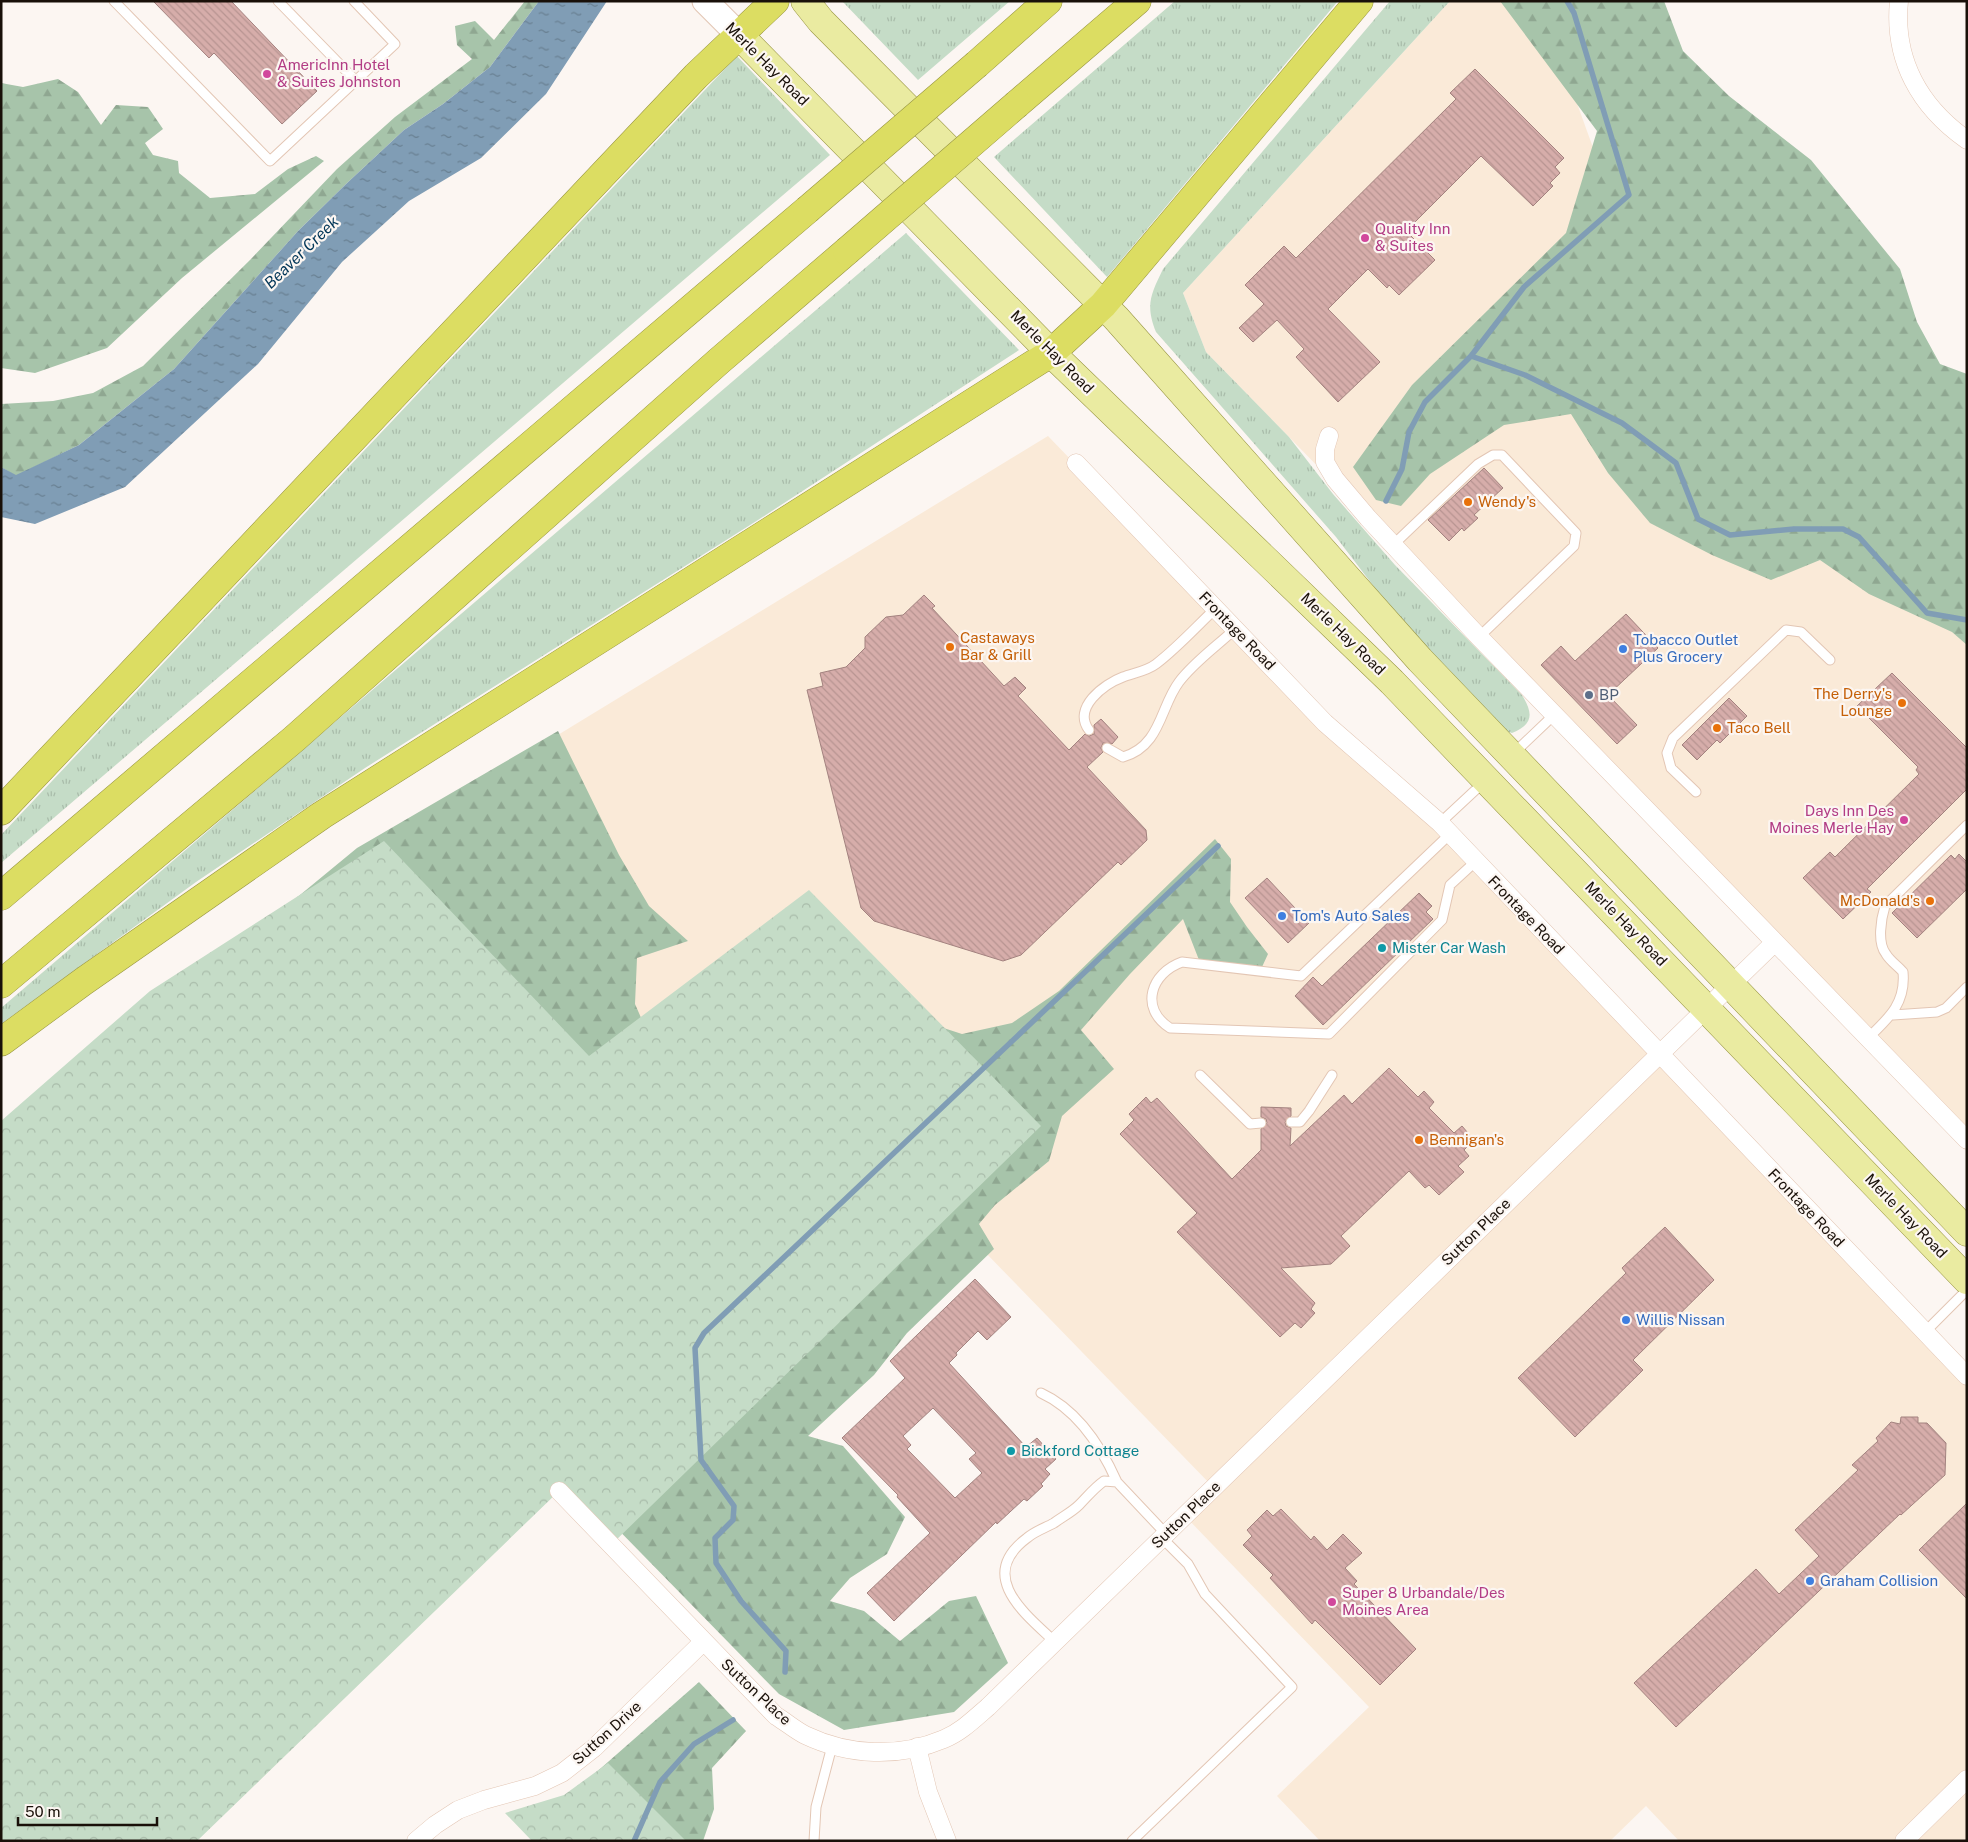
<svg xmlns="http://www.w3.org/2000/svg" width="1968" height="1842" viewBox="0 0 1968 1842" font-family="'Public Sans',sans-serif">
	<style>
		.commercial { fill: #faead8 }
		.grass { fill: url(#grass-tufts) }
		.forest { fill: url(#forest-firs) }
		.park { fill: url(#park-crowns) }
		.water { fill: url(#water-ripples) }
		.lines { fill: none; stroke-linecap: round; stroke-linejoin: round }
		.stream { stroke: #809db5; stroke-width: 5.5 }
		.building { fill: url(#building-back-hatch); stroke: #a3827f; fill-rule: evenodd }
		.lane-casing { stroke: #e3c6b4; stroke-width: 11 }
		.street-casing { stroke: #e3c6b4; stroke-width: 19 }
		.secondary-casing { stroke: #e3c6b4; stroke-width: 27 }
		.primary-casing { stroke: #989543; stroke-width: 29 }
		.highway-casing { stroke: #989543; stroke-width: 29 }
		.lane { stroke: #fff; stroke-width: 9 }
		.street { stroke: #fff; stroke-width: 18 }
		.secondary { stroke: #fff; stroke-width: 25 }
		.primary { stroke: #eaeba1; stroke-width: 28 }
		.highway { stroke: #dcdd62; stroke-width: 28 }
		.highway-bridge-casing { stroke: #989543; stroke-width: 29; stroke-linecap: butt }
		.highway-bridge { stroke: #dcdd62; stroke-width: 28 }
		.hotel-dot { fill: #d1479c; stroke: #fcf6f2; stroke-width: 2 }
		.food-dot { fill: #e8710a; stroke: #fcf6f2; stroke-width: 2 }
		.shop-dot { fill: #3f7fe0; stroke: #fcf6f2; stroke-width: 2 }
		.service-dot { fill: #5c6f8a; stroke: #fcf6f2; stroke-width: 2 }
		.culture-dot { fill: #0f9aa8; stroke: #fcf6f2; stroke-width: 2 }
		.labels { text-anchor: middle; stroke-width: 4.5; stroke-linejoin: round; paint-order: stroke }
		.street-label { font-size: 15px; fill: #191009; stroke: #fcf6f2 }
		.hotel-label { font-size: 15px; fill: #b23c85; stroke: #fcf6f2; text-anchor: start }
		.food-label { font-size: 15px; fill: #c56008; stroke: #fcf6f2; text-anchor: start }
		.shop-label { font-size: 15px; fill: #366cbe; stroke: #fcf6f2; text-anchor: start }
		.service-label { font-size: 15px; fill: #4e5e75; stroke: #fcf6f2; text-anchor: start }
		.culture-label { font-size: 15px; fill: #0d838f; stroke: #fcf6f2; text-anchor: start }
		.water-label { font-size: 16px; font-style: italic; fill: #003557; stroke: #fcf6f2 }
	</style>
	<defs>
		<pattern id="grass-tufts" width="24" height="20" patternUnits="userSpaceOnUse" patternTransform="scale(1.25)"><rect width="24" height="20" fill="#c5dcc7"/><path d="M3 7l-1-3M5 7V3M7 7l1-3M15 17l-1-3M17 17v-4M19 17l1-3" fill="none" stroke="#a9bcaa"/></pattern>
		<pattern id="forest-firs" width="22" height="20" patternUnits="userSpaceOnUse" patternTransform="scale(1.25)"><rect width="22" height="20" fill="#a7c4aa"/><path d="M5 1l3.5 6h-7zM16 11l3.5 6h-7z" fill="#8fa791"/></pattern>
		<pattern id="park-crowns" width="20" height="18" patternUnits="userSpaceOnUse" patternTransform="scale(1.25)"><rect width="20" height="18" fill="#c5dcc7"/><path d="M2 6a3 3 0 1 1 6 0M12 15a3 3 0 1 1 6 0" fill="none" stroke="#a9bcaa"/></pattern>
		<pattern id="water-ripples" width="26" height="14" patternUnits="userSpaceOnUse" patternTransform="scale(1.25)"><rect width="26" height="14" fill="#809db5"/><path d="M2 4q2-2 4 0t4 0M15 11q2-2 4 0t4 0" fill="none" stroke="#687f91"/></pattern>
		<pattern id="building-back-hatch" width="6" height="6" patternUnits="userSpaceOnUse" patternTransform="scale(1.25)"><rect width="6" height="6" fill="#d6adaa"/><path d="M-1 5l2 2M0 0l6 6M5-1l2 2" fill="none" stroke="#b79491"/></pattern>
	</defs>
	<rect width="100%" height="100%" fill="#fcf6f2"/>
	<!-- commercial -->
	<path class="commercial" d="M1450,1H1540L1600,167L1967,536V1140L1368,518L1206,352L1183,293Z
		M1048,436L1325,723L1440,823L1967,1376V1841H1679L1646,1806L1610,1841H1320L1277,1796L1369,1707L1185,1516L1213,1487L949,1215L589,1056L384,841Z"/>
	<!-- grass -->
	<path class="grass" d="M842,1H1010L918,80Z
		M1175,1H1338L1107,277L994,157Z
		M1390,1H1450L1183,293L1206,352L1289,437L1333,494L1395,565L1522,695C1533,713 1534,724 1512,733L1499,729L1417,643L1336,537L1156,332C1145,305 1151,294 1163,269Z
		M737,56L830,155L1,863V835Z
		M906,233L1019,350L758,520L365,768L196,882L1,1024V1008Z"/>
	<!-- forest -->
	<path class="forest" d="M525,1H539L490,67L443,104L404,130L346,184L298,231L174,369L79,445L16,476L1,467V404L53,401L93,393L143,366L251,259L337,169L395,117L472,59L457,45L455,26L475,21L494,40Z
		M1500,1H1664L1683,51L1729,96L1811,160L1900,269L1917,322L1940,364L1967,374V645L1952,632L1869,594L1820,560L1771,580L1712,555L1650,523L1608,473L1571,414L1504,425L1430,474L1401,506L1376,500L1353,467L1412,385L1566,233L1597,131Z
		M58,79L78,92L101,125L116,105L148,107L163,129L145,143L153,155L178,161L179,173L210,198L255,194L288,169L316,156L324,161L182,278L107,348L35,373L1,368V83L23,87Z
		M558,731L619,855L649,906L688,941L637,958L635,1004L671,1086L919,1020L962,1034L1012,1023L1059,991L1215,839L1231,859L1230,902L1247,927L1268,954L1262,967L1199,960L1183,919L1130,974L1081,1030L1114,1069L1062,1116L1049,1161L995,1205L979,1224L994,1249L907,1333L874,1375L808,1436L843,1446L905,1517L887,1554L850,1578L830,1601L864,1611L900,1641L949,1601L976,1596L1008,1663L954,1712L844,1730L779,1694L551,1461L266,923L357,848Z
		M699,1682L746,1731L712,1768L714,1809L703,1841H564L592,1776Z"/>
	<!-- park -->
	<path class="park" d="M384,841L589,1056L809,890L1041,1126L611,1545L559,1491L197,1841H1V1121L150,991Z
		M608,1763L686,1841H532L505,1813L564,1795Z"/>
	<!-- water -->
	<path class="water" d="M539,1H607L546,94L481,158L409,201L342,262L258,364L125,487L35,524L1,517V467L16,475L79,445L174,369L298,231L346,184L404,130L443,104L490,67Z"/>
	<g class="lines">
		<!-- stream -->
		<path class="stream" d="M1471,356L1525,375L1622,423L1676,463L1698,519L1730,535L1794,529H1843L1859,537L1927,613L1967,620
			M1386,501L1402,469L1409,432L1425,402L1471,356L1524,287L1629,195L1574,13L1567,1
			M785,1672L786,1651L741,1601L716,1563L715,1538L733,1520L734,1506L701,1460L695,1348L704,1333L1218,846
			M634,1841L660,1782L694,1744L733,1720"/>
	</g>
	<!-- building -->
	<path class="building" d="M153,1H231L317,91L282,124L214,53L209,58Z
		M1475,69L1564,158L1555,167L1560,173L1550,183L1553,186L1533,206L1481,156L1406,231L1435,260L1399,295L1389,285L1387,288L1368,269L1328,309L1380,362L1338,402L1296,357L1304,349L1277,320L1253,342L1239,328L1264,304L1245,285L1284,246L1296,258L1456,99L1450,93Z
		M1484,468L1503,488L1474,515L1478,518L1464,531L1462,528L1449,541L1428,520Z
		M924,595L935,606L932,608L1004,686L1015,677L1026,688L1018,696L1069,750L1085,734L1089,736L1094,734V725L1101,719L1118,737L1112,744L1103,743L1101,748L1103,752L1087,767L1146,830L1147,840L1121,865L1118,862L1021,955L1003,961L874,921L861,908L807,690L823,686L820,673L846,667L865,648V637L886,617L903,615Z
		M1626,614L1658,648L1608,695L1637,725L1617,744L1541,665L1561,646L1575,661Z
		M1892,673L1967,748V789L1867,889L1871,892L1843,919L1803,878L1830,852L1835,857L1919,774L1916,770L1918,767L1857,706Z
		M1729,698L1747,716L1720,743L1717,740L1697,760L1682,745Z
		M1959,854L1967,862V889L1917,938L1892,913L1951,855L1955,859Z
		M1267,878L1309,923L1288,943L1245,898Z
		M1419,893L1432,906L1426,912L1433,919L1323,1025L1295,996L1313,977L1322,986Z
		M1389,1068L1418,1097L1424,1091L1434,1102L1429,1108L1454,1133L1462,1126L1474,1140L1464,1150L1469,1156L1458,1166L1464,1172L1439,1195L1429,1185L1425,1188L1409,1171L1341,1236L1350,1246L1331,1264L1281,1268L1315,1303L1311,1309L1315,1313L1301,1328L1295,1323L1280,1337L1177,1232L1197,1213L1120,1134L1134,1120L1129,1114L1146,1097L1151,1103L1157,1098L1232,1179L1261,1150V1129L1267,1123L1266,1119L1261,1117V1107L1291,1108V1116L1285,1122L1286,1126L1291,1128L1290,1146L1344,1095L1352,1104Z
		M1665,1227L1714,1280L1633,1360L1643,1370L1575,1437L1518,1378L1626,1273L1622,1268Z
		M975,1279L1011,1317L987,1340L978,1331L956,1353L957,1355L949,1363L1026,1447L1037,1438L1056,1459L1045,1469L1050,1474L1041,1484L1043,1486L1027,1501L1024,1499L997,1524L996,1522L894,1621L867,1593L930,1533L897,1497L898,1495L842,1438L905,1378L890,1361ZM933,1408L976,1453L969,1459L982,1473L955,1498L907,1449L911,1445L903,1436Z
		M1901,1417H1918V1423H1927L1946,1443L1945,1475L1901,1515L1900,1514L1676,1727L1634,1683L1756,1569L1779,1594L1819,1556L1795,1530L1858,1470L1852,1465L1878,1441L1876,1438L1891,1422L1900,1424Z
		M1967,1503V1599L1919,1550Z
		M1281,1509L1311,1540L1314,1536L1327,1550L1343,1534L1362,1553L1345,1568L1357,1581L1354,1584L1416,1649L1380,1685L1315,1620L1312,1624L1270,1578L1273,1575L1243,1545L1252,1536L1247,1530L1267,1510L1273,1516Z"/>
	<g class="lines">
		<defs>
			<path id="lane" d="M114,1L270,161L395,44L354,1
				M278,1L356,81
				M1393,545L1478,464L1493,455H1502L1576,533L1574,546L1479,637
				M1089,730C1072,708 1104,684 1123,677C1134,673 1147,671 1156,664C1177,648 1196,627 1215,609
				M1107,748L1123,757C1161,746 1160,707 1179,682C1194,662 1217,646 1235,629
				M1514,753L1555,714
				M1696,792L1671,768L1667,753L1673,738L1786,630L1801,632L1830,660
				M1440,823L1484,782
				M1450,834L1301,976L1182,962C1151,973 1139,1008 1170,1028L1329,1034L1442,920L1450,885L1475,862
				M1893,1015L1937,1012L1946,1008L1967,987
				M1868,1038C1889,1018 1906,1003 1903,972C1898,966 1890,961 1886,954C1877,943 1881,919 1885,906L1967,825
				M1200,1075L1250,1124L1261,1123
				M1291,1122H1300L1309,1111L1332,1075
				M1925,1332L1967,1290
				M1041,1393C1078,1410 1101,1446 1117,1482
				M1055,1642C1025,1614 976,1576 1027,1538C1035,1531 1045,1528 1054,1523C1062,1517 1072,1512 1079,1505C1088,1496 1094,1488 1104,1481L1117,1482L1166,1534
				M814,1841L816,1807L832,1746
				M1132,1841L1292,1687L1205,1594L1188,1564L1162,1538"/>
			<path id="street" d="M1899,1C1893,60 1920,107 1967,140
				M1329,436L1325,449V462L1335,479L1368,518L1479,637L1967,1140
				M1076,463L1325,723L1440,823L1967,1376
				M559,1491L776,1716C786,1722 795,1730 805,1735C849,1756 899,1758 944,1739C961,1732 974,1719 988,1707L1775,942
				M917,1747L928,1792L947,1841
				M416,1841L435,1825L458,1810L484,1800L535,1786L562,1773L594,1748L703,1642
				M1904,1841L1967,1779"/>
			<path id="secondary" d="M705,1L739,35"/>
			<path id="primary" d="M805,1L821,21L1116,318L1420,660L1967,1232
				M739,35L1051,353L1392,682L1967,1280"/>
			<path id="highway" d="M977,64L1048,1
				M1017,104L1137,1
				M1,811L696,76L775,1
				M1,896L807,210
				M1,984L294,739L719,361L847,251
				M1,1042L84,981L322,815L1051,353L1103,305L1359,1"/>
		</defs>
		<!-- lane casing -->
		<use href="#lane" class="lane-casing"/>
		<!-- street casing -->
		<use href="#street" class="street-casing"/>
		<!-- secondary casing -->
		<use href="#secondary" class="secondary-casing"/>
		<!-- primary casing -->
		<use href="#primary" class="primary-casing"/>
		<!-- highway casing -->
		<use href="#highway" class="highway-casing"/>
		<!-- lane -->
		<use href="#lane" class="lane"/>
		<!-- street -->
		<use href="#street" class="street"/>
		<!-- secondary -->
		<use href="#secondary" class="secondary"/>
		<!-- primary -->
		<use href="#primary" class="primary"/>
		<!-- highway -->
		<use href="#highway" class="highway"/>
		<defs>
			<path id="highway-bridge" d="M807,210L977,64
				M847,251L1017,104"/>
		</defs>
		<!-- highway-bridge casing -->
		<use href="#highway-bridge" class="highway-bridge-casing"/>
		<!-- highway-bridge -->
		<use href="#highway-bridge" class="highway-bridge"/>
	</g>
	<!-- markers -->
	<g class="hotel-dot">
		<circle cx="267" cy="74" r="5"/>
		<circle cx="1365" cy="238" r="5"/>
		<circle cx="1904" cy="820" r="5"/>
		<circle cx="1332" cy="1602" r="5"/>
	</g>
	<g class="food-dot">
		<circle cx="1468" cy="502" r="5"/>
		<circle cx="950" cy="647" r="5"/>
		<circle cx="1902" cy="703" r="5"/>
		<circle cx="1717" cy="728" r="5"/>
		<circle cx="1930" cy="901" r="5"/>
		<circle cx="1419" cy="1140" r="5"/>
	</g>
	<g class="shop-dot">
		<circle cx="1623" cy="649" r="5"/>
		<circle cx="1282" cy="916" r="5"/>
		<circle cx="1626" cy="1320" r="5"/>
		<circle cx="1810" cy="1581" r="5"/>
	</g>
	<circle class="service-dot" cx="1589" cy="695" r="5"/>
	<g class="culture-dot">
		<circle cx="1382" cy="948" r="5"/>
		<circle cx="1011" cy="1451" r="5"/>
	</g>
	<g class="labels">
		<!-- street labels -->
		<g class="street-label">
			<text transform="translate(767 64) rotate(45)" y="5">Merle Hay Road</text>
			<text transform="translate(1052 352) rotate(45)" y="5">Merle Hay Road</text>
			<text transform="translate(1237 631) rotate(46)" y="5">Frontage Road</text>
			<text transform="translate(1343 634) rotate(44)" y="5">Merle Hay Road</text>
			<text transform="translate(1526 915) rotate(46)" y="5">Frontage Road</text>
			<text transform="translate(1626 924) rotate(46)" y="5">Merle Hay Road</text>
			<text transform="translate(1806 1208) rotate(46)" y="5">Frontage Road</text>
			<text transform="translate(1906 1216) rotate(46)" y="5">Merle Hay Road</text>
			<text transform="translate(1476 1232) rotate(-44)" y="5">Sutton Place</text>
			<text transform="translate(1186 1515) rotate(-44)" y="5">Sutton Place</text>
			<text transform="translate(756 1692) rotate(43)" y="5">Sutton Place</text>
			<text transform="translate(607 1733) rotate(-42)" y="5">Sutton Drive</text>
		</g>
		<!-- hotel labels -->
		<g class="hotel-label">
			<text x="277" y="70">AmericInn Hotel<tspan x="277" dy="17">&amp; Suites Johnston</tspan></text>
			<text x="1375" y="234">Quality Inn<tspan x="1375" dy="17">&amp; Suites</tspan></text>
			<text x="1894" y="816" text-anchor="end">Days Inn Des<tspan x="1894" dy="17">Moines Merle Hay</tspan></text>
			<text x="1342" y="1598">Super 8 Urbandale/Des<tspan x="1342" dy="17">Moines Area</tspan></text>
		</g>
		<!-- food labels -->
		<g class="food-label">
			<text x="1478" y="507">Wendy's</text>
			<text x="960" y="643">Castaways<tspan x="960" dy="17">Bar &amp; Grill</tspan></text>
			<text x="1892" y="699" text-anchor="end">The Derry's<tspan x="1892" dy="17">Lounge</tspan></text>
			<text x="1727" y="733">Taco Bell</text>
			<text x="1920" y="906" text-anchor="end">McDonald's</text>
			<text x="1429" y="1145">Bennigan's</text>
		</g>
		<!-- shop labels -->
		<g class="shop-label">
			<text x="1633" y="645">Tobacco Outlet<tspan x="1633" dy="17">Plus Grocery</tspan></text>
			<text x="1292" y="921">Tom's Auto Sales</text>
			<text x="1636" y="1325">Willis Nissan</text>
			<text x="1820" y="1586">Graham Collision</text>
		</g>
		<!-- service labels -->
		<g class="service-label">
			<text x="1599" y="700">BP</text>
		</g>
		<!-- culture labels -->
		<g class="culture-label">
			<text x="1392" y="953">Mister Car Wash</text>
			<text x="1021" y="1456">Bickford Cottage</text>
		</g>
		<!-- water labels -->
		<g class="water-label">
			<text transform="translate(301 252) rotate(-44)" y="6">Beaver Creek</text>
		</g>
	</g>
	<!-- border -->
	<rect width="1968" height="1842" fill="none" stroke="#191009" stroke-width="5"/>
	<!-- scale -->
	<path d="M18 1817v8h139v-8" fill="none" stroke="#191009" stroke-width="2.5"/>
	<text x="25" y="1817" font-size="15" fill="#191009" stroke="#fcf6f2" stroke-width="4" paint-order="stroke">50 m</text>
</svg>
